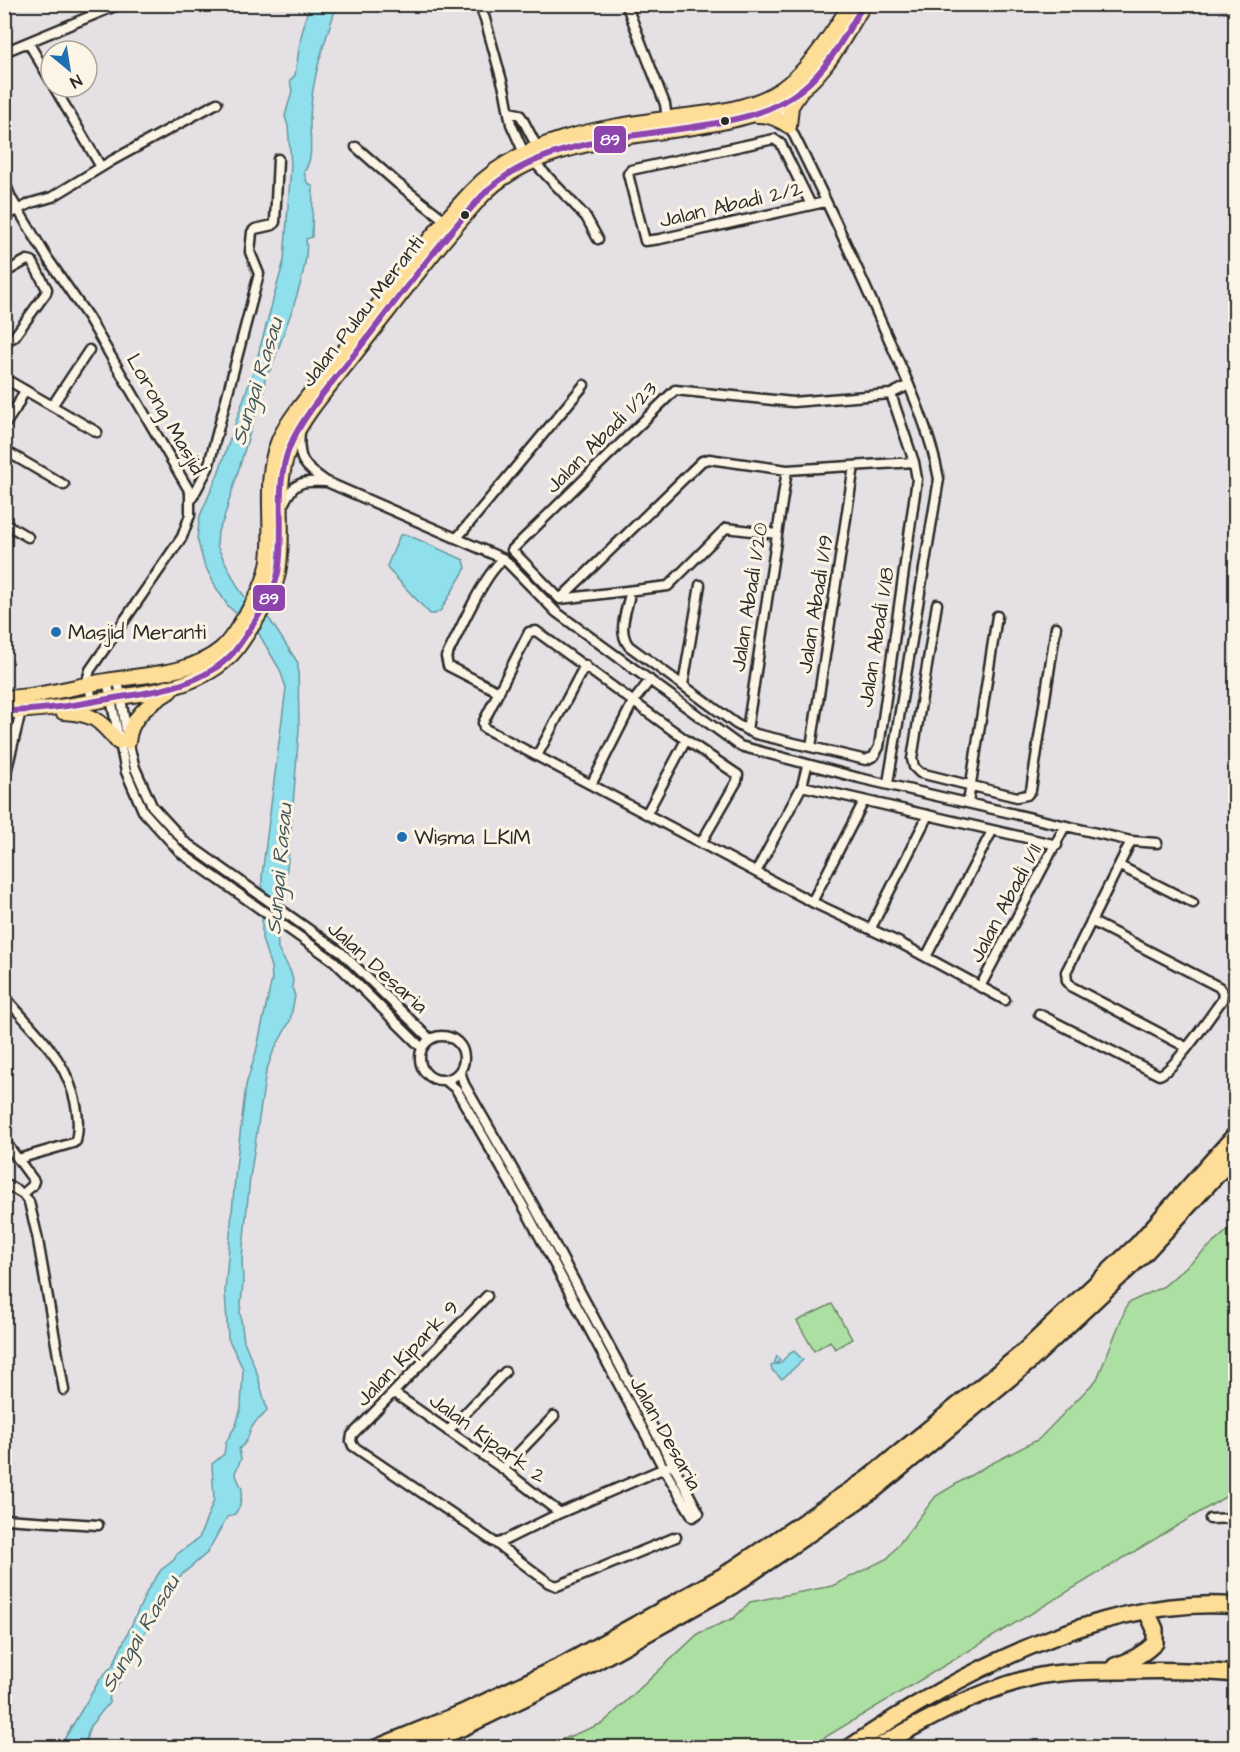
<svg xmlns="http://www.w3.org/2000/svg" width="1240" height="1752" viewBox="0 0 1240 1752" font-family="'Architects Daughter',sans-serif">
	<style>
		.green { fill: #ace0a2; stroke: #6c8666; stroke-width: 1.5 }
		.water { fill: #8fdfed; stroke: #67979f; stroke-width: 1.5 }
		.lines { fill: none; stroke-linecap: round; stroke-linejoin: round }
		.minor-casing { stroke: #2b2b2b; stroke-width: 13 }
		.primary-casing { stroke: #2b2b2b; stroke-width: 18 }
		.motorway-casing { stroke: #2b2b2b; stroke-width: 20 }
		.minor { stroke: #fcf5e5; stroke-width: 8 }
		.primary { stroke: #fedd96; stroke-width: 14 }
		.motorway { stroke: #fedd96; stroke-width: 15 }
		.bus-1-casing { stroke: #fcf5e5; stroke-width: 10 }
		.bus-1 { stroke: #8e44ad; stroke-width: 6 }
		.bus-dot { fill: #2b2b2b; stroke: #fcf5e5; stroke-width: 2 }
		.poi-dot { fill: #1f6fb2; stroke: #fcf5e5; stroke-width: 2 }
		.labels { text-anchor: middle; stroke-width: 6; stroke-linejoin: round; paint-order: stroke }
		.street-label { font-size: 21px; fill: #2b2b2b; stroke: #fcf5e5 }
		.poi-label { font-size: 21px; fill: #2b2b2b; stroke: #fcf5e5; text-anchor: start }
		.water-label { font-size: 22px; font-style: italic; fill: #44585c; stroke: #fcf5e5 }
		.line-badge { stroke: #fcf5e5; stroke-width: 2 }
		.badge-label { font-size: 16px; text-anchor: middle; font-weight: bold; fill: #fff }
	</style>
	<rect width="100%" height="100%" fill="#e5e0e3"/>
	<filter id="ink" filterUnits="userSpaceOnUse"><feTurbulence type="fractalNoise" baseFrequency=".0167" numOctaves="2"/><feDisplacementMap in="SourceGraphic" scale="12" xChannelSelector="R" yChannelSelector="G"/><feConvolveMatrix kernelMatrix="1 2 1 2 8 2 1 2 1" color-interpolation-filters="sRGB"/></filter>
	<g filter="url(#ink)">
		<!-- green -->
		<path class="green" d="M1235,1224V1491L809,1747H531L548,1745L603,1723L699,1633L734,1618L750,1602L832,1586L888,1558L936,1496L983,1468L1039,1439L1097,1379L1128,1303L1164,1286Z
			M832,1304L852,1339L835,1349L830,1341L814,1351L797,1321Z"/>
		<!-- water -->
		<path class="water" d="M309,5H337C324,44 312,76 310,118C309,136 315,157 304,172L307,182L313,187L312,237L306,239C311,271 281,337 271,369L265,376L264,392L255,404L257,409L223,521L218,531L217,546L239,589L245,597L270,620L298,663L299,730L290,842L286,876L280,891L277,927L278,949L290,970L293,980L292,987L295,996L290,1021L273,1052L266,1072L250,1178L242,1257L243,1284L240,1312L244,1341L257,1373L267,1410C261,1420 259,1417 254,1424C246,1434 252,1438 239,1449L241,1459L235,1473L242,1489L240,1506L235,1514L227,1517L207,1553L171,1584L169,1593L156,1614L150,1622L117,1687L110,1693L109,1703L90,1726L84,1747L59,1748L100,1679L113,1665L148,1589L161,1570L174,1560L176,1555L199,1538L214,1500L212,1464L224,1454L226,1442L236,1425L241,1408L243,1369L228,1338L225,1291L236,1167L246,1085L256,1052L272,979L271,967L262,939V875L286,688L280,670L259,634L228,606L217,589L204,564L197,538L200,516L218,474L255,366L284,260L291,165L288,126L285,116L292,91L290,81L295,75L301,37Z
			M400,535H408L464,560L466,568L441,610L435,614H430L388,569L387,566Z
			M794,1351L803,1360L782,1379L772,1370L771,1366L774,1364L777,1356L780,1360L776,1364H779L789,1354Z"/>
		<g class="lines">
			<defs>
				<path id="minor" d="M479,4L485,19L505,92L511,124L524,153
					M626,4L665,104L667,119
					M28,42L51,81
					M4,52L120,4
					M54,87L101,167
					M776,100C814,173 849,249 882,324C904,374 929,424 939,479L888,783
					M509,112L519,114L522,118L537,147
					M356,147L397,183L446,221
					M533,161L586,217L598,239
					M4,180L11,198L48,259L88,317L190,492V515L182,537L90,670L88,677L92,702
					M811,205L781,144L774,139L631,170L628,174L645,241L660,239L825,202
					M4,217L31,203L52,197L113,160L217,103
					M4,273L27,260L32,261L47,289L46,293L14,337L4,342
					M4,378L97,432
					M52,406L89,350
					M4,426L16,408L25,390
					M300,432C297,461 304,466 327,482L504,559L556,612L740,746L859,778L1131,841L1157,843
					M4,450L64,485
					M191,500L208,468L259,274L250,252L252,232L255,229L273,225L275,222L278,159
					M284,503C294,480 304,481 327,482
					M4,523L28,537
					M777,534L726,528L668,586L560,599L512,550L675,390L793,402L891,394L909,385
					M457,538L584,385
					M629,598C625,615 618,632 629,646L736,724L747,730L756,734L866,760L874,756L879,747L917,479L914,462L891,394
					M560,599L702,461L709,459L787,470L914,462
					M937,604L912,759L914,767L920,773L1017,797L1027,795L1031,790L1056,627
					M118,679L128,742L135,768L152,806L185,842L342,953L430,1039
					M107,680L126,772L143,811L181,853L334,961L422,1048
					M683,685L700,585
					M499,692L448,666L446,657C459,633 484,573 504,559
					M747,730L787,470
					M811,747L854,466
					M537,756L585,665
					M4,781L21,711
					M592,783L633,702L650,680
					M802,786L1057,845
					M968,803L997,616
					M647,813L686,740
					M1131,841L1066,972L1067,981L1072,987L1186,1047
					M701,843L737,781L738,775L686,740L536,631L529,632L483,723L484,728L812,902L900,943L1005,1000
					M1120,866L1193,903
					M756,872L802,786L807,766
					M812,902L864,801
					M871,928L928,815
					M926,957L992,831
					M980,987L1065,826
					M4,996C19,1014 36,1030 50,1049C69,1073 83,1110 76,1141L73,1143L18,1159
					M1039,1014L1159,1075C1174,1071 1211,1015 1222,1000L1223,993L1219,987L1091,921
					M420 1058a22 22 0 1 1 44 0a22 22 0 1 1-44 0Z
					M445,1080L456,1089L526,1211L664,1469L693,1517L699,1513L534,1206L464,1084L460,1071
					M4,1140L34,1181L32,1186L23,1194
					M4,1183L23,1194L29,1202L37,1235L64,1390
					M487,1296L352,1435L351,1441L353,1446L497,1544L549,1583L557,1586L676,1537
					M394,1393L503,1469L560,1513
					M448,1431L505,1372
					M503,1469L554,1416
					M4,1519L98,1525
					M1210,1519L1236,1518
					M497,1544L560,1513L667,1467"/>
				<path id="primary" d="M756,115C768,114 779,119 789,126L791,106L799,94
					M4,698C39,697 72,687 106,681C144,674 190,675 221,649C232,640 238,627 246,615C257,597 266,581 269,560C274,519 263,479 279,440C290,415 319,384 336,362C380,304 422,244 472,191C522,137 608,127 678,117C710,113 744,110 772,95C807,76 830,36 851,4
					M4,711C37,711 70,706 102,700C147,692 200,689 233,653C241,644 247,633 254,623C264,607 274,592 278,573C286,531 273,487 290,446C301,418 331,384 350,360C393,305 434,249 481,197C529,144 626,137 693,127C732,121 771,114 802,89C829,68 846,33 864,4
					M63,712C95,714 98,719 118,742
					M128,742C130,717 149,704 170,691"/>
				<path id="motorway" d="M1115,1666C1131,1661 1143,1655 1155,1643V1629L1147,1612
					M376,1748L462,1713L565,1664L723,1576L867,1479L1021,1354L1138,1244L1236,1134
					M415,1748L468,1725L570,1676L732,1586L875,1489L1028,1363L1146,1252L1236,1154
					M849,1748C953,1676 1105,1594 1236,1606
					M876,1748C925,1720 975,1692 1030,1678C1059,1671 1091,1671 1121,1671C1160,1670 1197,1670 1236,1674"/>
			</defs>
			<!-- minor casing -->
			<use href="#minor" class="minor-casing"/>
			<!-- primary casing -->
			<use href="#primary" class="primary-casing"/>
			<!-- motorway casing -->
			<use href="#motorway" class="motorway-casing"/>
			<!-- minor -->
			<use href="#minor" class="minor"/>
			<!-- primary -->
			<use href="#primary" class="primary"/>
			<!-- motorway -->
			<use href="#motorway" class="motorway"/>
			<defs>
				<path id="bus-1" d="M4,711C37,711 70,706 102,700C147,692 200,689 233,653C241,644 247,633 254,623C264,607 274,592 278,573C286,531 273,487 290,446C301,418 331,384 350,360C393,305 434,249 481,197C529,144 626,137 693,127C732,121 771,114 802,89C829,68 846,33 864,4"/>
			</defs>
			<!-- bus-1 casing -->
			<use href="#bus-1" class="bus-1-casing"/>
			<!-- bus-1 -->
			<use href="#bus-1" class="bus-1"/>
		</g>
	</g>
	<!-- markers -->
	<g class="bus-dot">
		<circle cx="725" cy="121" r="5"/>
		<circle cx="465" cy="215" r="5"/>
	</g>
	<g class="poi-dot">
		<circle cx="56" cy="632" r="6"/>
		<circle cx="402" cy="837" r="6"/>
	</g>
	<g class="labels">
		<!-- street labels -->
		<g class="street-label">
			<text transform="translate(731 204) rotate(-13)" y="7">Jalan Abadi 2/2</text>
			<text transform="translate(362 311) rotate(-52)" y="7">Jalan Pulau Meranti</text>
			<text transform="translate(166 414) rotate(60)" y="7">Lorong Masjid</text>
			<text transform="translate(601 437) rotate(-45)" y="7">Jalan Abadi 1/23</text>
			<text transform="translate(749 597) rotate(-81)" y="7">Jalan Abadi 1/20</text>
			<text transform="translate(815 604) rotate(-81)" y="7">Jalan Abadi 1/19</text>
			<text transform="translate(876 637) rotate(-81)" y="7">Jalan Abadi 1/18</text>
			<text transform="translate(1005 903) rotate(-62)" y="7">Jalan Abadi 1/11</text>
			<text transform="translate(378 967) rotate(42)" y="7">Jalan Desaria</text>
			<text transform="translate(407 1353) rotate(-46)" y="7">Jalan Kipark 9</text>
			<text transform="translate(666 1433) rotate(61)" y="7">Jalan Desaria</text>
			<text transform="translate(488 1438) rotate(36)" y="7">Jalan Kipark 2</text>
		</g>
		<!-- poi labels -->
		<g class="poi-label">
			<text x="68" y="639">Masjid Meranti</text>
			<text x="414" y="844">Wisma LKIM</text>
		</g>
		<!-- water labels -->
		<g class="water-label">
			<text transform="translate(256 381) rotate(-73)" y="8">Sungai Rasau</text>
			<text transform="translate(278 869) rotate(-85)" y="8">Sungai Rasau</text>
			<text transform="translate(139 1633) rotate(-59)" y="8">Sungai Rasau</text>
		</g>
	</g>
	<g class="line-badge">
		<rect x="593" y="125" width="34" height="29" rx="6" fill="#8e44ad"/>
		<rect x="252" y="584" width="34" height="28" rx="6" fill="#8e44ad"/>
	</g>
	<g class="badge-label">
		<text x="610" y="145">89</text>
		<text x="269" y="604">89</text>
	</g>
	<!-- margin -->
	<rect width="1240" height="1752" fill="none" stroke="#fcf5e5" stroke-width="24"/>
	<rect x="12" y="12" width="1216" height="1728" fill="none" stroke="#2b2b2b" stroke-width="2" filter="url(#ink)"/>
	<!-- north arrow -->
	<g transform="translate(69 69) rotate(150)"><circle r="28" fill="#fcf5e5" stroke="#a8a49b" stroke-width="1.5"/>
	<path d="M0-4.5L10 22L0 15L-10 22Z" fill="#1f6fb2"/>
	<text y="-9" font-size="16" font-weight="bold" text-anchor="middle" fill="#2b2b2b">N</text>
	</g>
</svg>
